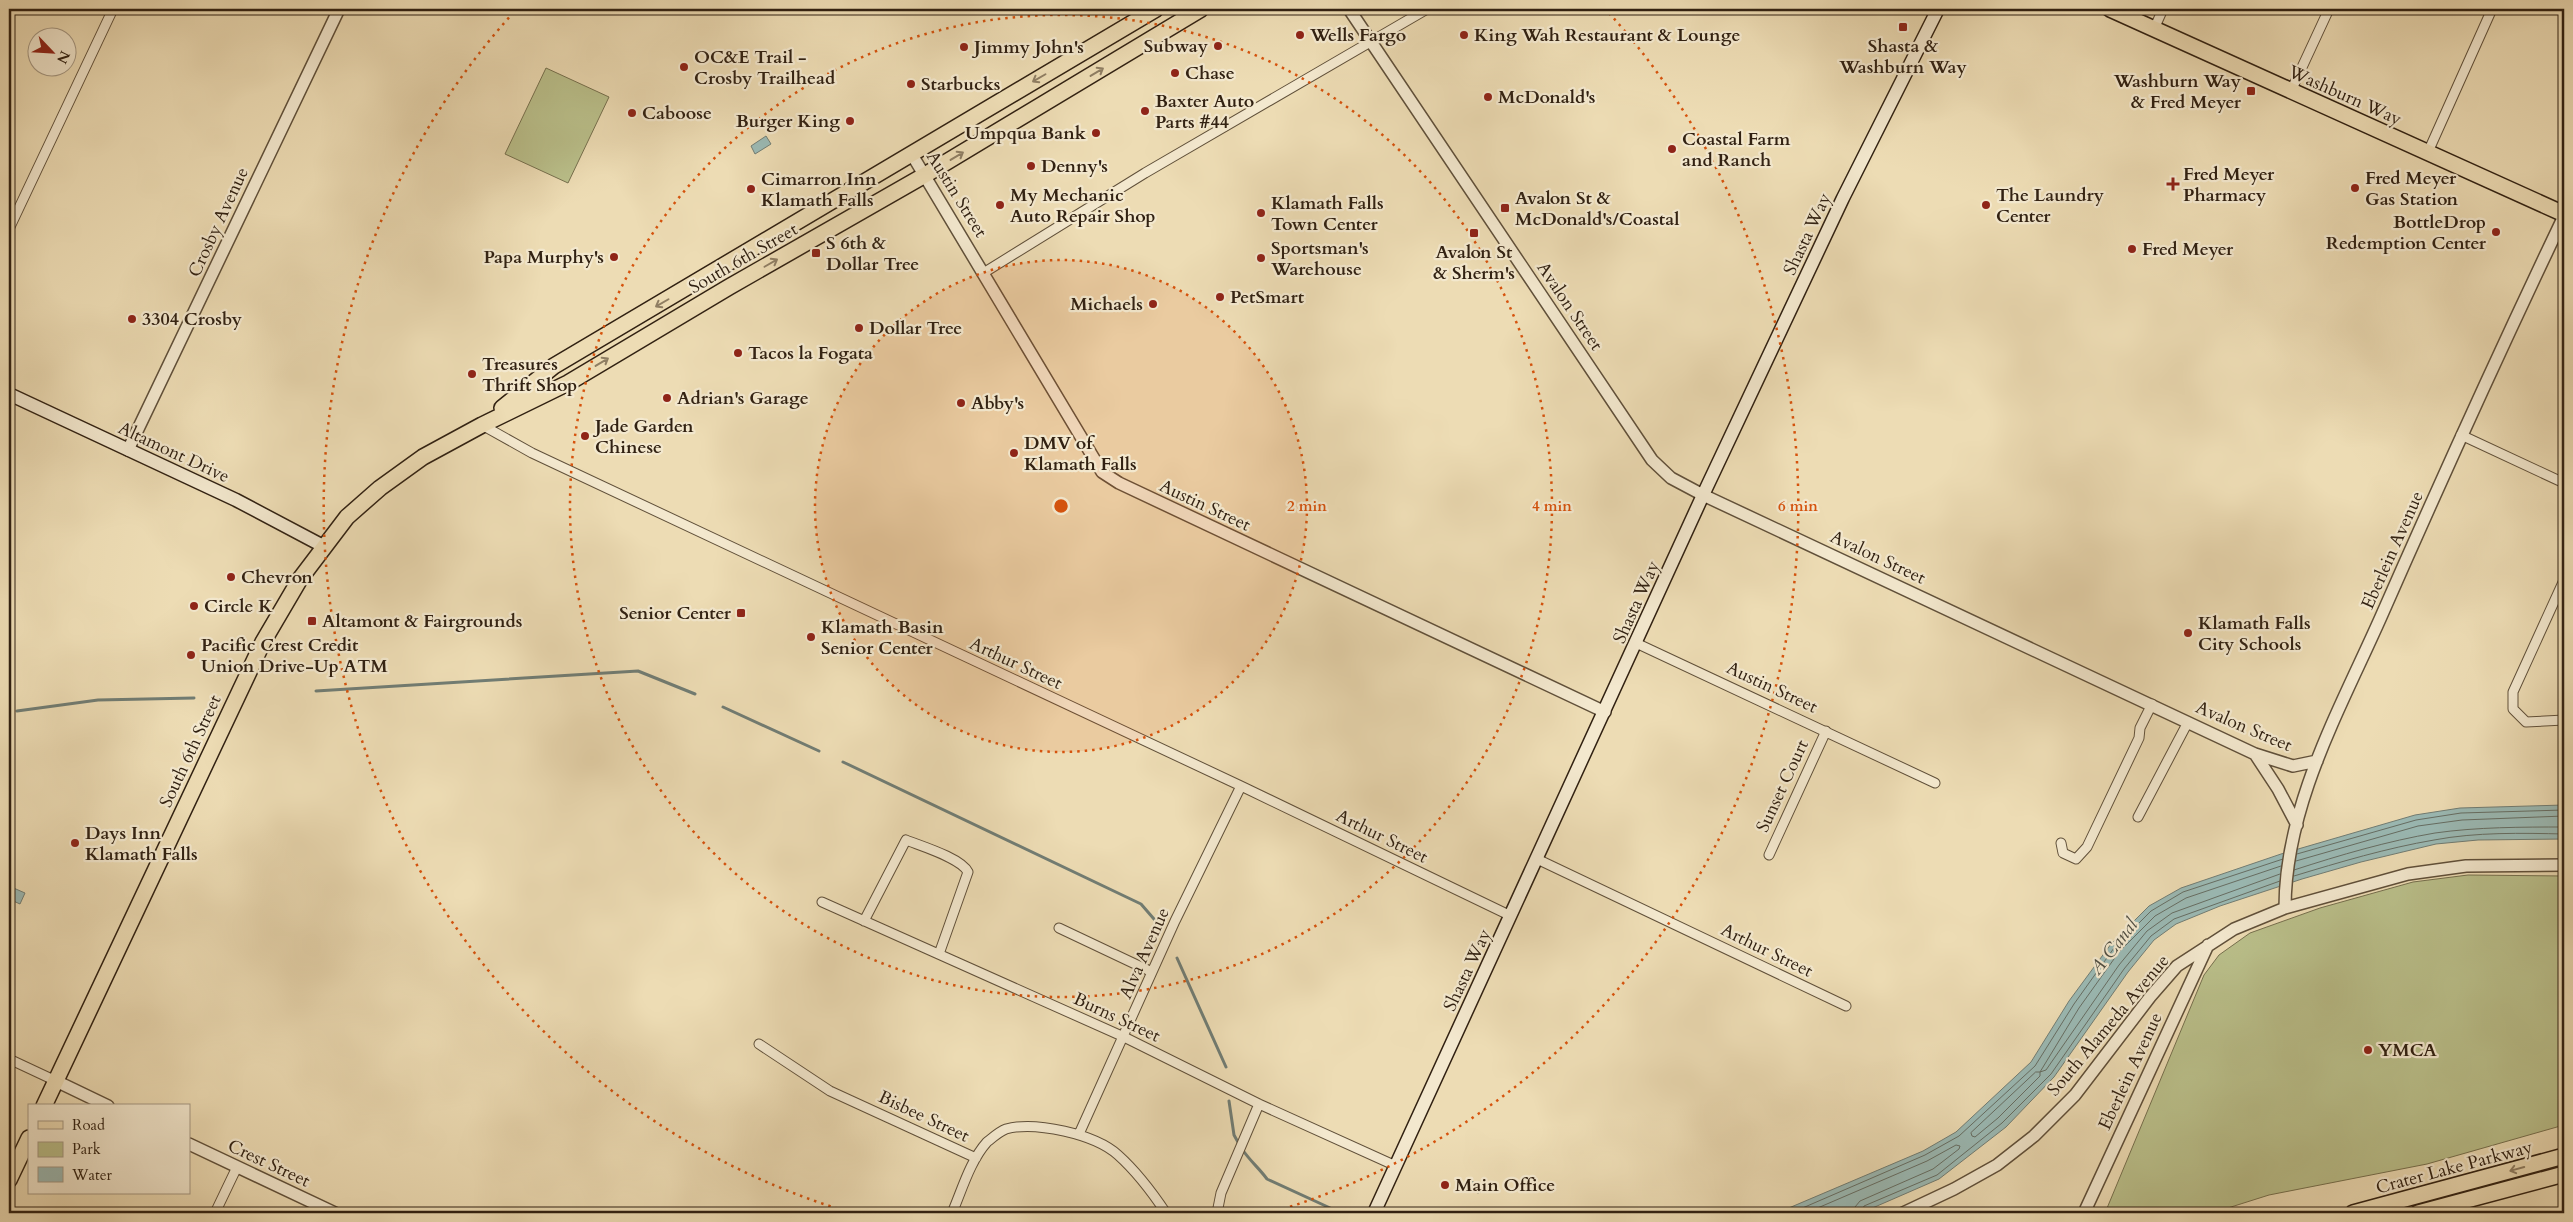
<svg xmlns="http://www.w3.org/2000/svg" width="2573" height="1222" viewBox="0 0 2573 1222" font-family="Cardo,serif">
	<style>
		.green { fill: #bac08b; stroke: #76704e }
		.water { fill: #9bbab5; stroke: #717d74 }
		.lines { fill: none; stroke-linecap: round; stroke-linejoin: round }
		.shore { stroke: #666e64; stroke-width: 1 }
		.stream { stroke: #717d74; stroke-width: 3 }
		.minor-casing { stroke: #60503a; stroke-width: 11 }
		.tertiary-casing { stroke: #60503a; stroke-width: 14 }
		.secondary-casing { stroke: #312112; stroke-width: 15 }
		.primary-casing { stroke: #312112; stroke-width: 18 }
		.minor { stroke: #f3e8ce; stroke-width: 9 }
		.tertiary { stroke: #f3e8ce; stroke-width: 11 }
		.secondary { stroke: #f3e8ce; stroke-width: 12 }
		.primary { stroke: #eddcb4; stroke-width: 15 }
		.oneway { stroke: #8f7e63 }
		.ring { fill: none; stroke: #d6530d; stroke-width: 2.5; stroke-dasharray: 2.5 5 }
		.poi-dot { fill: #8f2418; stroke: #f3e8ce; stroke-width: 2 }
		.labels { text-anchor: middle; stroke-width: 4.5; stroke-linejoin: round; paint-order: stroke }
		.poi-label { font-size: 18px; font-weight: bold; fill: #312112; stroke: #f3e8ce; text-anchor: start }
		.street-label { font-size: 18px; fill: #312112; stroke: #f3e8ce }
		.water-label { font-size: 19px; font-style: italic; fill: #514f43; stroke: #f3e8ce }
		.centre { fill: #d6530d; stroke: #f3e8ce; stroke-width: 2.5 }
		.ring-label { font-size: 15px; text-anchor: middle; font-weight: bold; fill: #d6530d; stroke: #f3e8ce; stroke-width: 4.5; stroke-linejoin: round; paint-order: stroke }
	</style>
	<rect width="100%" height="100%" fill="#eddcb4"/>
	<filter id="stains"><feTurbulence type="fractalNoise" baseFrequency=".004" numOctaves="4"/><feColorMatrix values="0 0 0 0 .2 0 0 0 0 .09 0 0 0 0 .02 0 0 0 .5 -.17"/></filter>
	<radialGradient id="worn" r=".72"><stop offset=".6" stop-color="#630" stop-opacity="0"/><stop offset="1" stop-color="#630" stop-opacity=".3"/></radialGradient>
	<!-- green -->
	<path class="green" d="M546,68L609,97L568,183L505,154Z
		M2468,875L2564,876V1125L2427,1164L2269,1195L2212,1213H2105L2204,975L2219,955L2250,933L2320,908L2413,882Z"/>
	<!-- water -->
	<path class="water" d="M766,136L771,144L755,154L751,146Z
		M2564,805V839L2478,840L2436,844L2361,862L2302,879L2220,906L2176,924L2154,940L2128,972L2054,1077L2006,1127L1939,1179L1861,1213H1777L1923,1151L1956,1132L2031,1062L2069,1001L2111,944L2149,906L2181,888L2281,854L2415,815L2460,808Z
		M9,886L25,893L20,904L9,899Z
		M1472,1181L1485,1189L1484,1191L1478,1193L1470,1189L1468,1184Z"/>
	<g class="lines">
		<!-- shore -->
		<path class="shore" d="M2297,854L2416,820L2461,813L2564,810
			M2296,861L2418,826L2462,820L2564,816
			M2294,870C2340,855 2388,841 2435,833C2477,827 2522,827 2564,827
			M2280,874L2172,913L2147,931L2119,965L2046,1070L2040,1072L2079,1008L2119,952L2155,916L2186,898L2281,866
			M2294,876C2340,862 2387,848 2434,840C2476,832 2522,833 2564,834
			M2036,1072H2040V1076L1998,1118L1975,1137L1972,1136L1971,1133Z
			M1791,1213L1925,1155L1959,1136L2035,1066L2074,1004L2114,948L2151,911L2183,892L2283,859
			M1806,1213L1927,1161L1956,1145L1960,1146L1959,1149L1933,1169L1860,1201L1855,1207L1854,1213
			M1861,1213L1864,1206L1937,1175L2002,1123L2051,1074L2124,969L2151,936L2174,919L2280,881"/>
		<!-- stream -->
		<path class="stream" d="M316,691L638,671L695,694
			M723,707L819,751
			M17,711L98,700L194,698
			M843,762L1141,904L1160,926
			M1177,958L1226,1067
			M1229,1101L1234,1135L1239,1144
			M1242,1149C1250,1161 1259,1168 1267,1179L1341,1213"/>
		<defs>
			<path id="minor" d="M2154,29L2163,9
				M2291,91L2329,9
				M2428,152L2492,9
				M9,229L113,9
				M985,272L1145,173L1427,9
				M482,425L532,453L1241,786L1511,916
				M2461,435L2564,483
				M2564,580L2513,692V709L2526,722L2564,720
				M1636,643L1935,783
				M2138,817L2188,722
				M2061,843L2063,853L2076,859L2087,847L2139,738L2140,728L2152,704
				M1769,855L1826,731
				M1537,859L1846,1006
				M822,902L1124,1037L1259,1104L1396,1166
				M864,921L906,840C921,846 961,858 968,872L939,954
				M1059,928L1152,972
				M759,1044L830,1091L976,1158
				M9,1059L56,1081
				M1079,1134L1175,921L1241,786
				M215,1213L237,1167
				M952,1213C962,1190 970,1161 987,1142C992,1138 1000,1131 1006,1129C1035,1121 1095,1134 1118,1155C1137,1172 1152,1192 1166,1213
				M1217,1213L1221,1193L1259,1104"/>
			<path id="tertiary" d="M1349,9L1652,460L1671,478L1703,495L2255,754L2293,766L2317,761
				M911,153L1102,472L1119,483L1605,712
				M128,450L339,9
				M2255,754L2278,789L2297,825
				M2285,908C2285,803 2343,704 2384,610C2442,478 2502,346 2564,216
				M56,1081L108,1106
				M189,1144L335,1213
				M1903,1213L1954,1189L1997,1165L2034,1136L2075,1095L2150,997L2177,966L2234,929L2285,908L2408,874L2466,866L2564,865
				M2084,1213L2208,945"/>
			<path id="secondary" d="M9,394L236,500L323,546
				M1374,1213L1703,495L1843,198L1938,9"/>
			<path id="primary" d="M2110,9L2564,214
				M502,408L554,366L1156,9
				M44,1106L263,642L300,579L347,517L380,488L423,457L482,425L568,383L729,287L925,175L1201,9
				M9,1180L29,1138
				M2353,1213L2564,1156
				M2418,1213L2564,1174"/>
		</defs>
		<!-- minor casing -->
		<use href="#minor" class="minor-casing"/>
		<!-- tertiary casing -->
		<use href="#tertiary" class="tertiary-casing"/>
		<!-- secondary casing -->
		<use href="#secondary" class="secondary-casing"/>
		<!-- primary casing -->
		<use href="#primary" class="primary-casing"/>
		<!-- minor -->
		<use href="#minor" class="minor"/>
		<!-- tertiary -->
		<use href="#tertiary" class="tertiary"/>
		<!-- secondary -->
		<use href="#secondary" class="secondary"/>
		<!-- primary -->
		<use href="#primary" class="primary"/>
	</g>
	<!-- one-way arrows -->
	<defs><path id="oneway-shaft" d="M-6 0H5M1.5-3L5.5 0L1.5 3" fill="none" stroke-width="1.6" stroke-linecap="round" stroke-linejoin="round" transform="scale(1.25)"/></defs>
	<g class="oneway">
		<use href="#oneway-shaft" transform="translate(1097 72) rotate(-31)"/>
		<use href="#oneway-shaft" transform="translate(1039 78) rotate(150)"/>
		<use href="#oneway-shaft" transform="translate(957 156) rotate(-31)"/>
		<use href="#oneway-shaft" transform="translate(771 263) rotate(-30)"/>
		<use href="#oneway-shaft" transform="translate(662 303) rotate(150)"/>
		<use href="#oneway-shaft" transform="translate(602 362) rotate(-31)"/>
		<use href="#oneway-shaft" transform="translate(2517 1169) rotate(165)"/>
	</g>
	<!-- distance rings -->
	<circle cx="1061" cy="506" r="246" fill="#d6530d" fill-opacity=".12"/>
	<g class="ring">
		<circle cx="1061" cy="506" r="246"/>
		<circle cx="1061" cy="506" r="491"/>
		<path d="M852 1213A737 737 0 0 1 513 13M1609 13A737 737 0 0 1 1270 1213"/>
	</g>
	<!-- markers -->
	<g class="poi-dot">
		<rect x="1898" y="22" width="10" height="10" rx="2.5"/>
		<circle cx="1300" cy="35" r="5"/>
		<circle cx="1464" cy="35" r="5"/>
		<circle cx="1218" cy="46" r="5"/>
		<circle cx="964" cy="47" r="5"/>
		<circle cx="684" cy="67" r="5"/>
		<circle cx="1175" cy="73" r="5"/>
		<circle cx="911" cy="84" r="5"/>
		<rect x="2246" y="86" width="10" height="10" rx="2.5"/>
		<circle cx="1488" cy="97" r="5"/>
		<circle cx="1145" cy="111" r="5"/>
		<circle cx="632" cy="113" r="5"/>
		<circle cx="850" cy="121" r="5"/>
		<circle cx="1096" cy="133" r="5"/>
		<circle cx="1672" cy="149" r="5"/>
		<circle cx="1031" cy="166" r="5"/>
		<path d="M2170.5 176.5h5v5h5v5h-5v5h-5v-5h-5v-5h5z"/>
		<circle cx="2355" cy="188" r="5"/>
		<circle cx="751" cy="189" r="5"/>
		<circle cx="1000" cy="205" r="5"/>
		<circle cx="1986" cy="205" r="5"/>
		<rect x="1500" y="203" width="10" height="10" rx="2.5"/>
		<circle cx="1261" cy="213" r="5"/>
		<circle cx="2496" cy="232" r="5"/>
		<rect x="1469" y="228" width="10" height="10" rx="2.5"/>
		<circle cx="2132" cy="249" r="5"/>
		<rect x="811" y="248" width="10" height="10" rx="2.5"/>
		<circle cx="614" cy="257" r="5"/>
		<circle cx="1261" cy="258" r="5"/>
		<circle cx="1220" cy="297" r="5"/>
		<circle cx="1153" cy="304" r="5"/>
		<circle cx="132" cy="319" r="5"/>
		<circle cx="859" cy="328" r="5"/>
		<circle cx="738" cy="353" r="5"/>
		<circle cx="472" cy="374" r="5"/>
		<circle cx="667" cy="398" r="5"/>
		<circle cx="961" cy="403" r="5"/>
		<circle cx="585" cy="436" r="5"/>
		<circle cx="1014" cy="453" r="5"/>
		<circle cx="231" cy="577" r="5"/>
		<circle cx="194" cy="606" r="5"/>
		<rect x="736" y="608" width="10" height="10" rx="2.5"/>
		<rect x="307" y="616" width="10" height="10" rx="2.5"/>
		<circle cx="2188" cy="633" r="5"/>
		<circle cx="811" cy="637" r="5"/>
		<circle cx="191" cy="655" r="5"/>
		<circle cx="75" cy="843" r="5"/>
		<circle cx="2368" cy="1050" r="5"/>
		<circle cx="1445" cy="1185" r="5"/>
	</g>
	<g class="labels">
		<!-- poi labels -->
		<g class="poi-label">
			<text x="1310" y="41">Wells Fargo</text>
			<text x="1474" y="41">King Wah Restaurant &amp; Lounge</text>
			<text x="1208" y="52" text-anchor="end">Subway</text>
			<text x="1903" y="52" text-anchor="middle">Shasta &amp;<tspan x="1903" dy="21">Washburn Way</tspan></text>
			<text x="974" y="53">Jimmy John's</text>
			<text x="694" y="63">OC&amp;E Trail -<tspan x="694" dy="21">Crosby Trailhead</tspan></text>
			<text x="1185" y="79">Chase</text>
			<text x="2241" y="87" text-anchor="end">Washburn Way<tspan x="2241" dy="21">&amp; Fred Meyer</tspan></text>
			<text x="921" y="90">Starbucks</text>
			<text x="1498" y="103">McDonald's</text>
			<text x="1155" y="107">Baxter Auto<tspan x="1155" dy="21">Parts #44</tspan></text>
			<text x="642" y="119">Caboose</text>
			<text x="840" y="127" text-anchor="end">Burger King</text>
			<text x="1086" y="139" text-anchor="end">Umpqua Bank</text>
			<text x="1682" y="145">Coastal Farm<tspan x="1682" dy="21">and Ranch</tspan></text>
			<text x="1041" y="172">Denny's</text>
			<text x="2183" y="180">Fred Meyer<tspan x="2183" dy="21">Pharmacy</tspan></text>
			<text x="2365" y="184">Fred Meyer<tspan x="2365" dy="21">Gas Station</tspan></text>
			<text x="761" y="185">Cimarron Inn<tspan x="761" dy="21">Klamath Falls</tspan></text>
			<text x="1010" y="201">My Mechanic<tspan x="1010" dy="21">Auto Repair Shop</tspan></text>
			<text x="1996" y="201">The Laundry<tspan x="1996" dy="21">Center</tspan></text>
			<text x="1515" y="204">Avalon St &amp;<tspan x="1515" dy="21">McDonald's/Coastal</tspan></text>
			<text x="1271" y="209">Klamath Falls<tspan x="1271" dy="21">Town Center</tspan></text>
			<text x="2486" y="228" text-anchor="end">BottleDrop<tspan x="2486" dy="21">Redemption Center</tspan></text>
			<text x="826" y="249">S 6th &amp;<tspan x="826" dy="21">Dollar Tree</tspan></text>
			<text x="1271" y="254">Sportsman's<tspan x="1271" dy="21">Warehouse</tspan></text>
			<text x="2142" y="255">Fred Meyer</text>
			<text x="1474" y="258" text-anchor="middle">Avalon St<tspan x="1474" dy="21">&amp; Sherm's</tspan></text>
			<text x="604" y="263" text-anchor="end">Papa Murphy's</text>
			<text x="1230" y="303">PetSmart</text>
			<text x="1143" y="310" text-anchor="end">Michaels</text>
			<text x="142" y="325">3304 Crosby</text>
			<text x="869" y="334">Dollar Tree</text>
			<text x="748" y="359">Tacos la Fogata</text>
			<text x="482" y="370">Treasures<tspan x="482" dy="21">Thrift Shop</tspan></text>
			<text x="677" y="404">Adrian's Garage</text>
			<text x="971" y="409">Abby's</text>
			<text x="595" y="432">Jade Garden<tspan x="595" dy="21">Chinese</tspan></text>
			<text x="1024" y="449">DMV of<tspan x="1024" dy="21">Klamath Falls</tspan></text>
			<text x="241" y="583">Chevron</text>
			<text x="204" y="612">Circle K</text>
			<text x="731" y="619" text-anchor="end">Senior Center</text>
			<text x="322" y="627">Altamont &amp; Fairgrounds</text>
			<text x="2198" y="629">Klamath Falls<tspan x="2198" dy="21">City Schools</tspan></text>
			<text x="821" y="633">Klamath Basin<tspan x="821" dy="21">Senior Center</tspan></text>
			<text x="201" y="651">Pacific Crest Credit<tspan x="201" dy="21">Union Drive-Up ATM</tspan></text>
			<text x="85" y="839">Days Inn<tspan x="85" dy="21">Klamath Falls</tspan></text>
			<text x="2378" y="1056">YMCA</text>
			<text x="1455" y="1191">Main Office</text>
		</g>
		<!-- street labels -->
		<g class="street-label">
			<text transform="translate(2345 95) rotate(24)" y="6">Washburn Way</text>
			<text transform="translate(957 194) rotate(58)" y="6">Austin Street</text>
			<text transform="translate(218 222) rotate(-65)" y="6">Crosby Avenue</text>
			<text transform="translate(1807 234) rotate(-65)" y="6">Shasta Way</text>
			<text transform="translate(743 258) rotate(-30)" y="6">South 6th Street</text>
			<text transform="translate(1570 306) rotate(56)" y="6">Avalon Street</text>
			<text transform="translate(174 452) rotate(25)" y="6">Altamont Drive</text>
			<text transform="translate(1205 505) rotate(25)" y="6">Austin Street</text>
			<text transform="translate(2392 550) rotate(-66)" y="6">Eberlein Avenue</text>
			<text transform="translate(1878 557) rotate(25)" y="6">Avalon Street</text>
			<text transform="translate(1636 602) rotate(-66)" y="6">Shasta Way</text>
			<text transform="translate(1016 663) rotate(25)" y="6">Arthur Street</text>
			<text transform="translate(1772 687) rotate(25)" y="6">Austin Street</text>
			<text transform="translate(2244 726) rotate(23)" y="6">Avalon Street</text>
			<text transform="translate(190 751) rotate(-65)" y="6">South 6th Street</text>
			<text transform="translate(1782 786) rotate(-65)" y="6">Sunset Court</text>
			<text transform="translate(1382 836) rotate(26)" y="6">Arthur Street</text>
			<text transform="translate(1767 950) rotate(26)" y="6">Arthur Street</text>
			<text transform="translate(1144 953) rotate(-66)" y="6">Alva Avenue</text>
			<text transform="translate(1467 970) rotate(-65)" y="6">Shasta Way</text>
			<text transform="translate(1117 1017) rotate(25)" y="6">Burns Street</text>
			<text transform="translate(2108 1025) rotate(-50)" y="6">South Alameda Avenue</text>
			<text transform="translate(2130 1071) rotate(-65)" y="6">Eberlein Avenue</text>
			<text transform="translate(924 1116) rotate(25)" y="6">Bisbee Street</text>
			<text transform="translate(269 1163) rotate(25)" y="6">Crest Street</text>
			<text transform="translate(2454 1167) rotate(-15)" y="6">Crater Lake Parkway</text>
		</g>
		<!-- water labels -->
		<g class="water-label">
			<text transform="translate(2113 946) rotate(-52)" y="7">A Canal</text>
		</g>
	</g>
	<circle cx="1061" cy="506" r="8" class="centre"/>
	<g class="ring-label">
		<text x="1307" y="511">2 min</text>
		<text x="1552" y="511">4 min</text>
		<text x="1798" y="511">6 min</text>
	</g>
	<!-- margin -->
	<rect width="2573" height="1222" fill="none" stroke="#eddcb4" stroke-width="30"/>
	<rect x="10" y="10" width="2553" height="1202" fill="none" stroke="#312112" stroke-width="2.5"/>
	<rect x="15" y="15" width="2543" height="1192" fill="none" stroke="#312112"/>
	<!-- legend -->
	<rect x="28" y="1104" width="162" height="90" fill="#f3e8ce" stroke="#a59883"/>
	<rect x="38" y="1121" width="25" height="8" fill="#eddcb4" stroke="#a59883"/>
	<text x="72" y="1130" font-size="15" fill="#312112">Road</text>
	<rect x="38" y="1142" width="25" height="15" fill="#bac08b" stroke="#a59883"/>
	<text x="72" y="1154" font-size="15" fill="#312112">Park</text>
	<rect x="38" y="1167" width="25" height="15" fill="#9bbab5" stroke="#a59883"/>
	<text x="72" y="1180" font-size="15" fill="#312112">Water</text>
	<!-- north arrow -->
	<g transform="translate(52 52) rotate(115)"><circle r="24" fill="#f3e8ce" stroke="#a59883"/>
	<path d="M0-4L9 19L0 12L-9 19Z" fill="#8f2418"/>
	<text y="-8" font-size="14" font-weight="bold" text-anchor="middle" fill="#312112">N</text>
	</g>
	<rect width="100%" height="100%" filter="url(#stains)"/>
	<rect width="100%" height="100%" fill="url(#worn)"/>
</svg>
